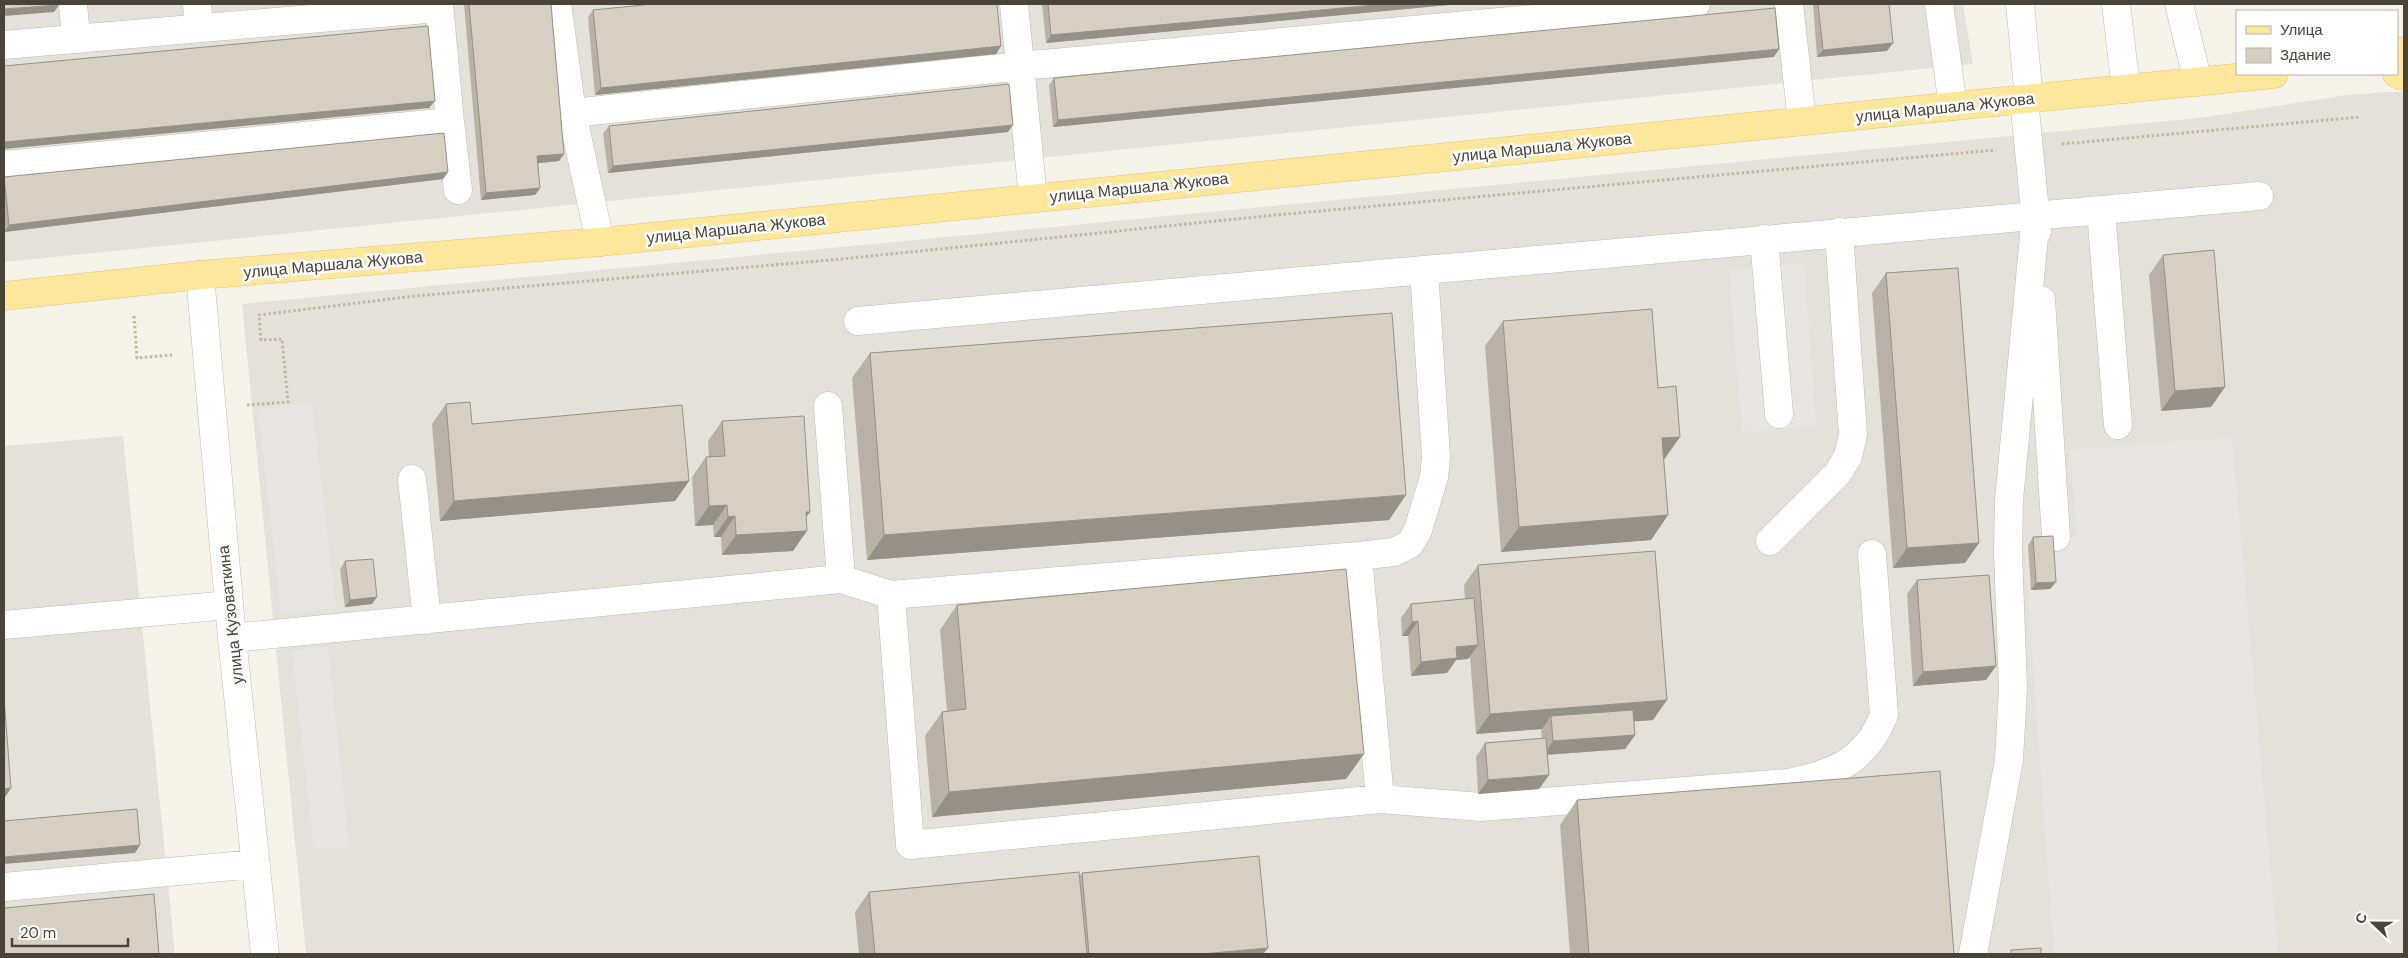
<svg xmlns="http://www.w3.org/2000/svg" width="2408" height="958" viewBox="0 0 2408 958" font-family="'DM Sans',sans-serif">
	<style>
		.industrial { fill: #e4e1db }
		.parking { fill: #e6e5e1 }
		.lines { fill: none; stroke-linecap: round; stroke-linejoin: round }
		.minor-casing { stroke: #c0bbac; stroke-width: 29 }
		.major-casing { stroke: #e4c669; stroke-width: 29 }
		.path { stroke: #c2b79d; stroke-width: 3; stroke-dasharray: 2.5 2.5; stroke-linecap: butt }
		.minor { stroke: #fff; stroke-width: 28 }
		.major { stroke: #fee79a; stroke-width: 28 }
		.wall { fill: #b9b2a4 }
		.shaded-wall { fill: #969186 }
		.building { fill: #d7cfbf; stroke: #969186 }
		.labels { text-anchor: middle; stroke-width: 5; stroke-linejoin: round; paint-order: stroke }
		.street-label { font-size: 16px; fill: #494338; stroke: #fff }
	</style>
	<rect width="100%" height="100%" fill="#f5f2ea"/>
	<!-- industrial -->
	<path class="industrial" d="M4,4H1963L1973,64L4,262Z
		M2388,92H2404V954H306L242,304L2199,118L2347,95Z
		M123,436L175,954H4V446Z"/>
	<!-- parking -->
	<path class="parking" d="M1804,264L1816,426L1742,432L1729,270Z
		M312,403L336,608L281,614L258,410Z
		M2232,437L2278,954H2054L2024,540L2078,535L2069,450Z
		M328,647L349,846L314,850L292,651Z"/>
	<g class="lines">
		<defs>
			<path id="minor" d="M73,4L76,38
				M197,4L199,28
				M557,4L572,113L1021,66L1696,4
				M1014,4L1033,198
				M1789,4L1802,121
				M1939,4L1953,106
				M2020,4L2029,99
				M2116,4L2126,89
				M2179,4L2198,82
				M4,45L439,8
				M2024,99L2037,232
				M572,113L600,242
				M450,122L458,190
				M4,165L450,122L439,4
				M2101,210L2118,425
				M1764,239L1779,414
				M200,275L232,638L265,954
				M2041,300L2056,537
				M858,321L1424,270
				M828,406L841,579
				M412,479L427,620
				M1770,541L1838,473L1848,456L1853,435L1839,232
				M1358,556L1394,552L1410,544L1418,530L1434,477L1436,457L1424,270L2259,196
				M891,595L910,845L1380,799L1481,807L1788,783C1834,774 1866,761 1884,715L1872,554
				M4,625L229,605
				M232,638L841,579L891,595L1358,556L1380,799
				M4,887L256,864
				M1973,954L2009,760L2013,688L2008,552L2009,500L2036,215"/>
			<path id="major" d="M2397,53L2404,51
				M2397,74L2404,76
				M4,296L200,275L600,242L2274,74"/>
		</defs>
		<!-- minor casing -->
		<use href="#minor" class="minor-casing"/>
		<!-- major casing -->
		<use href="#major" class="major-casing"/>
		<!-- path -->
		<path class="path" d="M2062,144L2360,117
			M134,316L137,358L172,355
			M247,405L288,402L282,339L261,340L259,315L415,296L842,259L1276,215L1996,150"/>
		<!-- minor -->
		<use href="#minor" class="minor"/>
		<!-- major -->
		<use href="#major" class="major"/>
	</g>
	<!-- wall -->
	<path class="wall" d="M464,4H551L564,154L559,161L538,163L540,188L535,195L481,200Z
		M1042,4H1459L1046,43Z
		M1813,4H1889L1887,51L1817,57Z
		M593,10L1001,46L996,54L595,95L588,17Z
		M1774,57L1053,127L1049,85L1054,78Z
		M609,126L1008,132L608,173L603,133Z
		M448,172L443,179L4,232V177Z
		M2163,255L2225,387L2211,407L2161,411L2149,275Z
		M1886,273L1965,563L1893,568L1872,293Z
		M1503,321L1658,388L1680,437L1664,460L1668,515L1651,540L1501,552L1485,346Z
		M870,353L1389,520L867,560L852,378Z
		M446,404L472,424L689,481L675,501L440,521L432,424Z
		M722,421L806,517L793,551L722,555L721,537H714L713,525L695,526L692,477L706,457H709L708,441Z
		M2033,537L2056,582L2050,589L2031,590L2028,545Z
		M345,561L372,604L345,607L340,569Z
		M1478,565L1653,720L1634,721L1635,735L1625,749L1547,755L1549,775L1539,789L1478,794L1476,757L1485,743L1542,739L1541,730L1542,729L1476,734L1470,657L1468,659L1456,660L1447,673L1411,676L1408,636H1402L1401,618L1411,604L1465,599L1464,585Z
		M1917,580L1986,680L1913,686L1907,594Z
		M957,605L1346,779L932,817L925,736L942,712L947,711L940,630Z
		M1577,800L1954,954H1570L1560,825Z
		M1082,873L1263,954H859L855,912L869,892L1080,876Z"/>
	<!-- shaded-wall -->
	<path class="shaded-wall" d="M1386,4H1459L1046,43L1051,35Z
		M59,5L54,12L4,16V9Z
		M1893,43L1887,51L1817,57L1823,50Z
		M1001,46L996,54L595,95L601,88Z
		M1779,49L1774,57L1053,127L1058,120Z
		M435,101L429,108L4,149V142Z
		M1013,125L1008,132L608,173L613,166Z
		M564,154L559,161L532,164L537,156Z
		M448,172L443,179L4,232L9,225Z
		M540,188L535,195L481,200L486,193Z
		M2225,387L2211,407L2161,411L2175,391Z
		M1680,437L1662,462V438Z
		M689,481L675,501L440,521L454,501Z
		M1406,495L1389,520L867,560L884,535Z
		M727,505L713,525L695,526L709,506Z
		M806,512H810L796,531H807L793,551L722,555L736,535Z
		M1668,515L1651,540L1501,552L1519,527Z
		M735,516L721,537H714L728,517Z
		M1979,543L1965,563L1893,568L1907,548Z
		M2056,582L2050,589L2031,590L2036,583Z
		M377,597L372,604L345,607L350,600Z
		M1418,621L1408,636H1402L1412,622Z
		M1478,645L1468,659L1456,660L1447,673L1411,676L1421,662L1456,647Z
		M1996,666L1986,680L1913,686L1923,672Z
		M1667,700L1653,720L1552,728L1551,716L1542,729L1476,734L1490,714Z
		M1635,735L1625,749L1543,755L1553,741Z
		M1364,754L1346,779L932,817L949,792Z
		M1549,775L1539,789L1478,794L1488,780Z
		M11,788L4,799V789Z
		M140,845L135,853L4,864V857Z
		M1268,948L1263,954H1202Z"/>
	<!-- building -->
	<path class="building" d="M4,4H59V5L4,9Z
		M469,4H551L564,154L537,156L540,188L486,193Z
		M653,4H997L1001,46L601,88L593,10Z
		M1048,4H1386L1051,35Z
		M1818,4H1889L1893,43L1823,50Z
		M1775,8L1779,49L1058,120L1054,78Z
		M428,26L435,101L4,142V66Z
		M1009,84L1013,125L613,166L609,126Z
		M444,133L448,172L9,225L4,177Z
		M2214,250L2225,387L2175,391L2163,255Z
		M1958,268L1979,543L1907,548L1886,273Z
		M1652,309L1658,388L1676,386L1680,437L1662,438L1668,515L1519,527L1503,321Z
		M1392,313L1406,495L884,535L870,353Z
		M470,402L472,424L682,405L689,481L454,501L446,404Z
		M804,416L810,512H806L807,531L736,535L735,516L728,517L727,505L709,506L706,457L725,456L722,421Z
		M2053,536L2056,582L2036,583L2033,537Z
		M1655,551L1667,700L1490,714L1478,565Z
		M373,559L377,597L350,600L345,561Z
		M1346,569L1364,754L949,792L942,712L966,709L957,605Z
		M1989,575L1996,666L1923,672L1917,580Z
		M1474,598L1478,645L1456,647L1457,658L1421,662L1418,621L1412,622L1411,604Z
		M4,698L11,788L4,789Z
		M1633,710L1635,735L1553,741L1551,716Z
		M1546,738L1549,775L1488,780L1485,743Z
		M1940,771L1954,954H1589L1577,800Z
		M137,809L140,845L4,857V821Z
		M1259,856L1268,948L1202,954H1089L1082,873Z
		M1079,872L1087,954H875L869,892Z
		M154,894L159,954H4V908Z
		M2041,948V954H2011V950Z"/>
	<g class="labels">
		<!-- street labels -->
		<g class="street-label">
			<text transform="translate(1945 107) rotate(-6)" y="6">улица Маршала Жукова</text>
			<text transform="translate(1542 147) rotate(-6)" y="6">улица Маршала Жукова</text>
			<text transform="translate(1139 187) rotate(-6)" y="6">улица Маршала Жукова</text>
			<text transform="translate(736 228) rotate(-6)" y="6">улица Маршала Жукова</text>
			<text transform="translate(333 264) rotate(-5)" y="6">улица Маршала Жукова</text>
			<text transform="translate(230 615) rotate(-96)" y="6">улица Кузоваткина</text>
		</g>
	</g>
	<!-- border -->
	<rect width="2408" height="958" fill="none" stroke="#494338" stroke-width="10"/>
	<!-- legend -->
	<rect x="2236" y="10" width="162" height="65" fill="#ffffff" stroke="#b6b4af"/>
	<rect x="2246" y="26" width="25" height="8" fill="#fee79a" stroke="#b6b4af"/>
	<text x="2280" y="35" font-size="15" fill="#494338">Улица</text>
	<rect x="2246" y="48" width="25" height="15" fill="#d7cfbf" stroke="#b6b4af"/>
	<text x="2280" y="60" font-size="15" fill="#494338">Здание</text>
	<!-- north arrow -->
	<g transform="translate(2373 923) rotate(292)" stroke="#ffffff" stroke-width="4" paint-order="stroke">
	<path d="M0-4L9 19L0 12L-9 19Z" fill="#494338"/>
	<text y="-8" font-size="14" font-weight="bold" text-anchor="middle" fill="#494338">С</text>
	</g>
	<!-- scale -->
	<path d="M12 938v8h116v-8" fill="none" stroke="#494338" stroke-width="2.5"/>
	<text x="20" y="938" font-size="15" fill="#494338" stroke="#ffffff" stroke-width="4" paint-order="stroke">20 m</text>
</svg>
